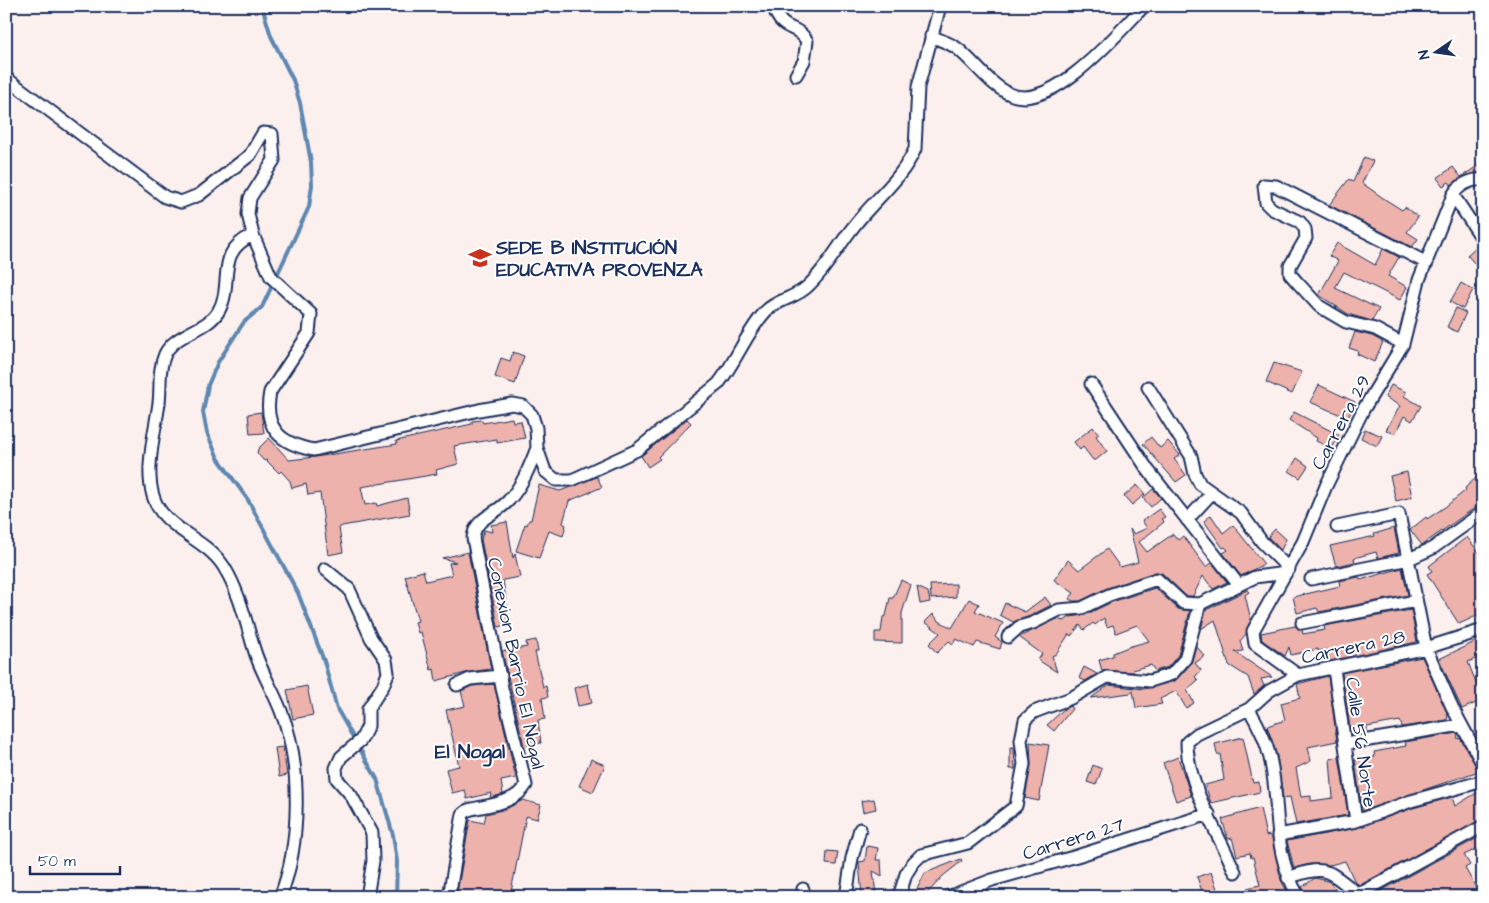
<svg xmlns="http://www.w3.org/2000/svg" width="1489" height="903" viewBox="0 0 1489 903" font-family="'Architects Daughter',sans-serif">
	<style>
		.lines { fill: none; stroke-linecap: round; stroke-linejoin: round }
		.stream { stroke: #5d86b0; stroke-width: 4 }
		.building { fill: #edb2ab; stroke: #1b2f5e }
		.street-casing { stroke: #1b2f5e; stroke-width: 15 }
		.street { stroke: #fff; stroke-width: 11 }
		.labels { text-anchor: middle; stroke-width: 4; stroke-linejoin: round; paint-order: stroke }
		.poi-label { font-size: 19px; font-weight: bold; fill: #1b2f5e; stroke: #fff; text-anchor: start }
		.street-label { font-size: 19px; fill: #1b2f5e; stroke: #fff }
		.neighbourhood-label { font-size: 20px; font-weight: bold; fill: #1b2f5e; stroke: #fff }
	</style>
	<rect width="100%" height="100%" fill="#fbf0ee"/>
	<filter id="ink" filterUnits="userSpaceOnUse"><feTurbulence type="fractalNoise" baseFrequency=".02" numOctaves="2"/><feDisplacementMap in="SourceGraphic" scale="10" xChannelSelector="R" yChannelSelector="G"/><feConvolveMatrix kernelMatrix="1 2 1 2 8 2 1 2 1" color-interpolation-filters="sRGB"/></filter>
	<g filter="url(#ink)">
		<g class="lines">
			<!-- stream -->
			<path class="stream" d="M262,6L271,36L293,80L300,103L311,162L312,185L309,207L262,307L244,322L218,362L208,385L203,412L207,433L218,458L248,500L298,593L324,661L337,709L377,779L393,835L397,861L396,897"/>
		</g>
		<!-- building -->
		<path class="building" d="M1364,157L1373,161L1362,183L1383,198L1402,210L1405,207L1418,217L1407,232L1418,239L1412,247L1329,205L1349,179L1353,182Z
			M1479,165L1483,172L1467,175L1451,185L1449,182L1443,186L1437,178L1453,167L1461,177Z
			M1337,243L1375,265L1383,249L1399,257L1388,276L1407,287L1400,300L1344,272L1335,288L1379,309L1372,321L1348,314L1319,295L1338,261L1329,256Z
			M1477,246L1483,252V273L1467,255Z
			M1461,283L1473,290L1463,309L1450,302Z
			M1456,308L1466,313L1457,332L1447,327Z
			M1355,332L1372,336L1383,342L1374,362L1357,354L1358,351L1349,348Z
			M513,352L524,356L515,384L495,377L501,358L510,361Z
			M1274,363L1302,372L1292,394L1266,382Z
			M1319,385L1355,402L1348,418L1310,402Z
			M1391,385L1406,392L1404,396L1421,406L1412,421L1404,416L1395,434L1386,430L1400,406L1385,397Z
			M261,412L264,433L250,434L248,414Z
			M1294,412L1339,435L1332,449L1316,441L1317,438L1289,420Z
			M512,418L513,422L521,421L525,438L497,443V439L454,446L458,464L436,470L437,474L361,487L365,505L376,503L377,506L407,498L410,514L342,526L339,528L343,552L328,555L320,493L308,495L306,484L292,488L290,481L281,471L279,473L266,460L264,461L257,453L258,449L269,438L289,460L315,457L397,444L396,441L472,424V421L482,420L483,423Z
			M687,419L691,423L658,457L660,459L648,467L641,456Z
			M1093,427L1099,434L1096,436L1107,451L1096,460H1093L1083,447L1080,450L1074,442Z
			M1365,429L1382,436L1377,446L1361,438Z
			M1151,437L1160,448L1168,441L1180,455L1174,459L1186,475L1176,482L1143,444Z
			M1297,458L1308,466L1300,478L1289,471Z
			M1407,472L1412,497L1396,501L1390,476Z
			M1478,476L1483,481V502L1422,545L1410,530L1426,517L1427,519L1445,507L1466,490L1465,488Z
			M597,477L602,487L569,501L563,523L566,525L563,536L549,531L539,558L516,551L525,524L527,525L529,520H531L539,485L560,491Z
			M1137,485L1145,494L1132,505L1124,496Z
			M1153,489L1161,498L1151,507L1143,498Z
			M1159,509L1165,517L1161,519L1164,522L1139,542L1147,552L1173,534L1178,540L1183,536L1206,567L1212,563L1227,582L1213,589L1203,576L1193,596H1186L1162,573L1155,572L1107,588L1080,601H1073L1069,599L1074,593L1054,580L1068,560L1079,570L1107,549L1120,567L1138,562L1130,529L1134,534L1147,528L1142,521Z
			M1211,515L1223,533L1233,525L1264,564L1241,576L1223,553L1228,550L1225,547L1223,548L1204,521Z
			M507,522L513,558L515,554L520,577L503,580L510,625L498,627L481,539L484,530L492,532L491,525Z
			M1394,528L1399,553L1378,558L1376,552L1354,558L1355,562L1336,566L1330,546L1375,536L1374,534Z
			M1275,529L1286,539L1281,550L1268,537Z
			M1467,537L1483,558V576L1479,578L1483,588V613L1459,624L1427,574L1432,571L1429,566Z
			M468,552L491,669L469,672L436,681L434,669L431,670L421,632L418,633L415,622L418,621L405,576L423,571L426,581L452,575L449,563L456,562L442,558Z
			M1402,568L1408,595L1319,612L1317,608L1297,613L1293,597L1340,586L1339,581L1359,577L1360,580Z
			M901,580L911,585L902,613V643L875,642V632H881L883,617L886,616L890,598H893Z
			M956,584V597L931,599L930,585Z
			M917,587L928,592L930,602L920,604Z
			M1155,588L1178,609L1190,611L1178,655L1168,667L1155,671L1151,665L1132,670L1134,672L1102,671L1099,660L1113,656V653L1128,647L1149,641L1137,625L1116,633L1113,625L1107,627L1104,618L1095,625L1093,623L1084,630L1080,625L1071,636L1069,634L1056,654L1052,656L1057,672L1038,660L1042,654L1019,637L1057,619L1064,621L1070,617L1085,615L1112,602Z
			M1247,590L1249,592L1245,595L1251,620L1246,634L1240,641L1243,651L1235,652L1272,677L1261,679L1264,686L1254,694L1248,677L1229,665L1215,620L1201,629L1206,610Z
			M1045,597L1051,605L1030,616L1013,622L1000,615L1005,603L1025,612Z
			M969,599L979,604L975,611L1003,623L995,637L1002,642L1000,649L977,642L974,647L956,639L953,644L949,641L937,653L929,644L940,633L925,622L933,614L939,621L952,628Z
			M1411,610L1417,642L1330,661L1327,650L1318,651V649L1291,655L1289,647L1285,656L1262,640L1261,633L1295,626L1302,630L1303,634L1325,630L1324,626Z
			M1483,638V656L1468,662L1483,700L1462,709L1439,659Z
			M536,640L538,652H535L543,687L546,686L548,697L542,698L545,719L538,720L541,743L524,746L502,651L527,647L526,642Z
			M1196,646L1205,656L1195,663L1201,670L1195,677L1198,680L1187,690L1194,703L1186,708L1176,691L1160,699L1162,704L1136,708L1133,691L1131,693L1091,698L1109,685L1144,689L1175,681L1191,664Z
			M1422,657L1448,715L1447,720L1402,727L1400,721L1367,727V733L1351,735L1342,673Z
			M1084,667L1097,674L1085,681L1079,678Z
			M1328,676L1337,741L1308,747L1311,761L1296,768L1301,797L1311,796V801L1333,798L1330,759L1339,757L1348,815L1296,824L1290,797L1283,798L1277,756L1267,726L1285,720L1281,703L1300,698L1297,684Z
			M494,684L516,778L501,781L503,794L490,798L491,793L467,799L465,790L452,793L446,769L459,766L446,710L465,706L461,691L472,686Z
			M588,684L592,703L578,706L574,688Z
			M307,686L313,715L293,719L287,690Z
			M1070,706L1072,709L1054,731L1047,725L1064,709Z
			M1457,733L1458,739L1460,738L1479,771L1362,811L1355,760L1375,757L1374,752L1406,746L1405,742Z
			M1243,737L1253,783L1259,782L1260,792L1211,803L1205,785L1224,780L1220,754H1217L1215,744Z
			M1030,742L1049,745L1039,801L1025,798L1031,765Z
			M283,747L287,775L279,777L275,748Z
			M1010,747H1014L1015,769H1010Z
			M1178,757L1191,796L1176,801L1163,763Z
			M591,759L605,765L593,792L579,786Z
			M1093,765L1102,769L1096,785L1087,782Z
			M1483,789V819L1360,885L1355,882L1345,861L1330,865L1310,864L1294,868L1287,841L1357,828L1413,808L1452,797L1455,806Z
			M874,799L876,809L863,812L861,801Z
			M523,800L541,805L537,819L526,816L510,897H473L457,893L470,820L484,823L486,814L506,809Z
			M1260,808L1266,836L1269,835L1272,839L1281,880L1290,897H1249L1247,888L1260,885L1253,857L1251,858L1250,853L1237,856L1232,838L1228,839L1222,819Z
			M1483,835V846L1464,855L1470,865L1465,868L1481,897H1370Z
			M867,846L878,848L876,860H881L882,876L873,871L876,894L862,895L859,864V862L865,861Z
			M827,851L838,852L836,865L826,864Z
			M961,859L962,861L943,876L924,897H913L925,873Z
			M1211,872L1220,897H1204L1197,877Z
			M1315,878L1328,881L1336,889L1324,897H1308L1302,887Z"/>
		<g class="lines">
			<defs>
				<path id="street" d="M773,6C783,35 795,22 807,41L804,61L796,75
					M931,36C939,40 951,43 958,49C975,63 990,85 1010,94C1051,113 1118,33 1144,6
					M6,78L165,197L181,202L199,195L250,155L263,133L272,134L274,160L250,198L248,214L253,235L271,277L311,314L309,333L270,392C263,428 280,444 314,450L479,410L512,404L523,406L532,415L536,428L537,448L545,471L556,480H572L637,450L718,384C736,362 747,331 766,311C778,299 796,298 808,286C827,268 838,246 854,226C874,200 902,179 915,149L918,87L940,6
					M1453,195L1483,240
					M253,235C213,253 235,284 218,312C206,331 175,333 165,354C158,370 161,386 159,403C155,434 139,485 162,513C179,534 209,543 224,567C239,591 246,622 254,649C260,670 273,690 281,711C302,763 301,845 280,897
					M1403,344L1375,329L1346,322L1334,315L1319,306L1297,282L1290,274V266L1306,238L1305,229L1300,222L1272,209L1266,203L1264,185L1276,186L1427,263
					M1091,384L1148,470L1238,584
					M1148,387L1191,456L1195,474L1200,484L1241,513L1262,542L1289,569
					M1187,520L1212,493
					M1337,527L1399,514L1426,648L1452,707L1483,765
					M325,569L349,589L371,638L386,660L388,673L383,686L368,709V726L361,740L341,757L336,768L337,779L351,795L372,833L373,861L367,897
					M1311,579L1409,559L1433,548L1483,512
					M1302,623L1416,601
					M1008,637L1019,627L1033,623L1059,610L1082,608L1109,595L1157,579L1183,603L1200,604
					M1334,669L1356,821
					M1298,675L1255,644L1253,631L1303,542L1326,486L1363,410L1403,344L1419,280L1453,195C1458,186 1471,178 1483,180
					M457,685L470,679L501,676
					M1249,709C1258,724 1266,740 1270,758C1282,810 1270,848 1299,897
					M1345,744L1461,725
					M1278,835L1356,821L1411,801L1483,781
					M1235,872C1218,832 1187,786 1187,742L1197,734L1249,709L1269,691L1298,675L1426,648L1483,630
					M1288,878C1326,864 1327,870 1357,893L1363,892L1483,826
					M803,889L804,897
					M449,897L463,814L468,810C487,805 515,804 526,785L502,688L473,538C475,517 496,515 509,500C522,486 530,466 537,448
					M846,897L852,858L860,829
					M899,897L906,874L913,863L921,855L968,843L1016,806L1024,764L1021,740L1025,720L1034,712L1071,698L1107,677L1150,681L1172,674L1185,659L1200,604L1255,577L1286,573
					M948,897L992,880L1077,856L1209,814"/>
			</defs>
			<!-- street casing -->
			<use href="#street" class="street-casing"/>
			<!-- street -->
			<use href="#street" class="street"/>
		</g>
	</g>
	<!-- icons -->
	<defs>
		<symbol id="school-bare" viewBox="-9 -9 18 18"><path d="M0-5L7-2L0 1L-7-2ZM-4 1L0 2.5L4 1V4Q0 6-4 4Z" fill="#c8321e" stroke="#fff" stroke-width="2.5" paint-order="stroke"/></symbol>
	</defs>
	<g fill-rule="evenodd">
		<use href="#school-bare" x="464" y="242" width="32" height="32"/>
	</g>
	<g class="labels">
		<!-- poi labels -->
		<g class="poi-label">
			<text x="496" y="254">SEDE B INSTITUCIÓN<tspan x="496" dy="22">EDUCATIVA PROVENZA</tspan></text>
		</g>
		<!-- street labels -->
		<g class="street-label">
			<text transform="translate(1340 422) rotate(-62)" y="7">Carrera 29</text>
			<text transform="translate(1353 646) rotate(-12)" y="7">Carrera 28</text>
			<text transform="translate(517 663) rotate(78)" y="7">Conexion Barrio El Nogal</text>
			<text transform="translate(1362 742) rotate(82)" y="7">Calle 56 Norte</text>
			<text transform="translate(1073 838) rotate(-17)" y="7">Carrera 27</text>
		</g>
		<!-- neighbourhood labels -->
		<g class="neighbourhood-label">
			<text x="470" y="758">El Nogal</text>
		</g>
	</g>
	<!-- margin -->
	<rect width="1489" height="903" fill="none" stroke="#fff" stroke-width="25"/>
	<rect x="12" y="12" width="1464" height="878" fill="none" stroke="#1b2f5e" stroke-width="2" filter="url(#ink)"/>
	<!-- north arrow -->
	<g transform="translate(1436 52) rotate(257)" stroke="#ffffff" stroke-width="4" paint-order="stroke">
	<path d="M0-4L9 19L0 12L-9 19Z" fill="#1b2f5e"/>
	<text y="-8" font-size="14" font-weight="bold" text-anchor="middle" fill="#1b2f5e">N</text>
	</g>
	<!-- scale -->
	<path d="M30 866v8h90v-8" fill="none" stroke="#1b2f5e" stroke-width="2.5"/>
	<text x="38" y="866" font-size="15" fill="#1b2f5e" stroke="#ffffff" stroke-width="4" paint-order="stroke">50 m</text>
</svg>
